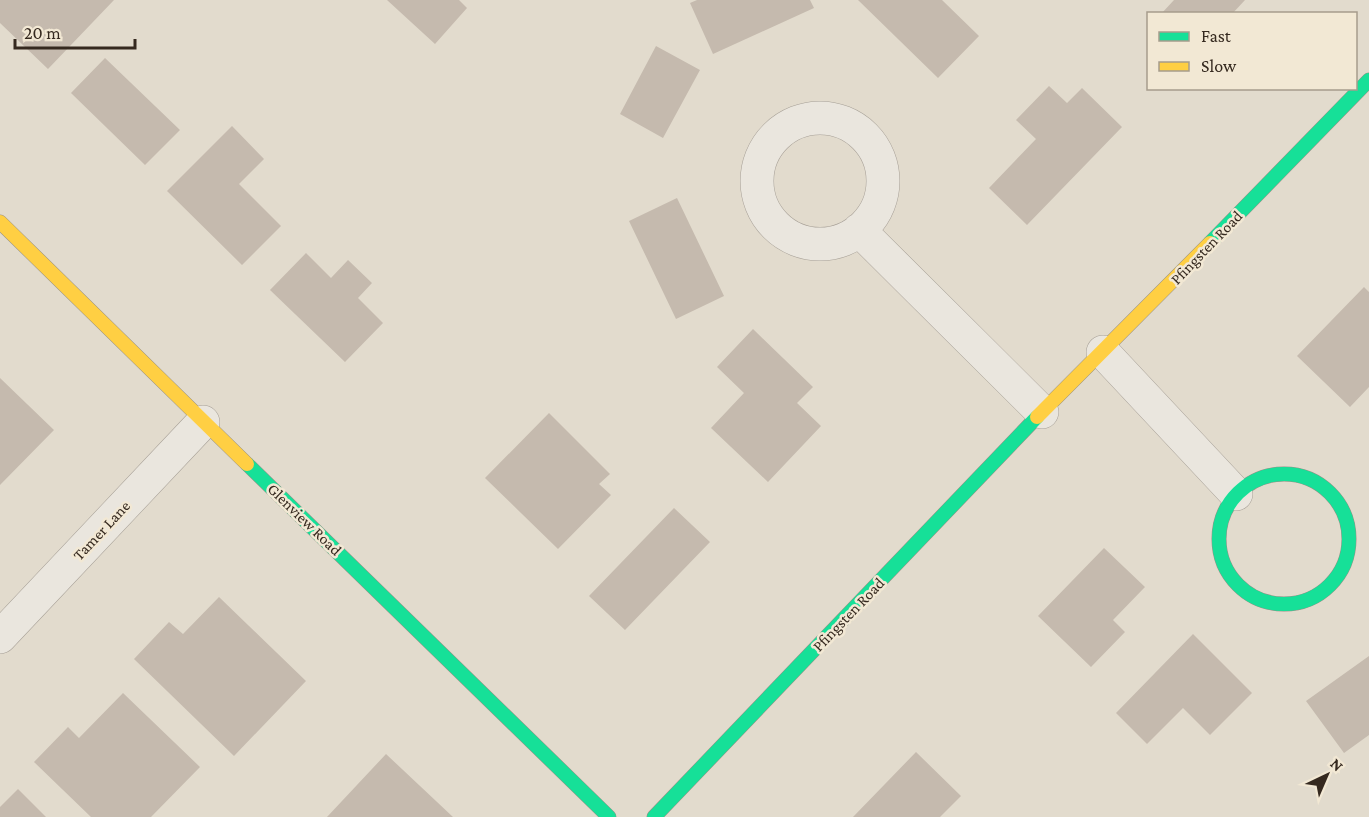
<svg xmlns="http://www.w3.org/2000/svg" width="1369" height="817" viewBox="0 0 1369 817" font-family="'Crimson Pro',serif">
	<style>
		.building { fill: #c5baae }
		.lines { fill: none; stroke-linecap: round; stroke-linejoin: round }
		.street-casing { stroke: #a7a097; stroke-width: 34 }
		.fast-casing { stroke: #979086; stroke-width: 15 }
		.slow-casing { stroke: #979086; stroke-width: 15 }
		.street { stroke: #eae6de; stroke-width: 33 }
		.fast { stroke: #16e098; stroke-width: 14 }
		.slow { stroke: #ffcf43; stroke-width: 14 }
		.labels { text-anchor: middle; stroke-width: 5; stroke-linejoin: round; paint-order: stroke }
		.street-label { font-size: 16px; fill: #35291f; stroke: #f2e8d4 }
	</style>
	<rect width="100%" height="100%" fill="#e2dbcd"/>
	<!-- building -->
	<path class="building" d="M0,0H114L48,69L0,23Z
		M387,0H459L467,8L435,44Z
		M697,0H810L814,8L713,54L690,3Z
		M858,0H942L979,36L938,78Z
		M1174,0H1245L1232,14H1161Z
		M656,46L700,70L663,138L620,114Z
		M105,58L180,130L145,165L71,93Z
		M1049,86L1067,103L1082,88L1122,127L1027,225L989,188L1036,139L1016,120Z
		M232,126L264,159L239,184L281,226L242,265L167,191Z
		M677,198L724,296L676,319L629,221Z
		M306,253L331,278L348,260L372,283L358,298L383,323L345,362L270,290Z
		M1364,287L1369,292V387L1350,407L1297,356Z
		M753,329L813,387L797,403L821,426L768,482L711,428L744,393L717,367Z
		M0,378L54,430L0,485Z
		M549,413L610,474L599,484L611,495L558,549L485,478Z
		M674,508L710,542L625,630L589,596Z
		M1104,548L1145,587L1113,620L1125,632L1091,667L1038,616Z
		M219,597L306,681L234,756L134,659L169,622L183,634Z
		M1193,634L1252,693L1210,735L1183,708L1147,744L1116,713Z
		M1369,656V735L1344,753L1306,701Z
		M123,693L200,767L151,817H91L34,762L68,727L79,738Z
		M916,752L961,796L940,817H853Z
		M386,754L453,817H327Z
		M18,789L46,817H0V807Z"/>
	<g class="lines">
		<defs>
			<path id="street" d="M757 181a63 63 0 1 1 126 0a63 63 0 1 1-126 0Z
				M859,230L1042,412
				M1103,352L1236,494
				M0,637L203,422"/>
			<path id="fast" d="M1210,243L1369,80
				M247,464L609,817
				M1219 539a65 65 0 1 1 130 0a65 65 0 1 1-130 0Z
				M654,817L1037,417"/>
			<path id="slow" d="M0,222L247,464
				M1037,417L1210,243"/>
		</defs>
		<!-- street casing -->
		<use href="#street" class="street-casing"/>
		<!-- fast casing -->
		<use href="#fast" class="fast-casing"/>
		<!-- slow casing -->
		<use href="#slow" class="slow-casing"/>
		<!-- street -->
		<use href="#street" class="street"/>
		<!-- fast -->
		<use href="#fast" class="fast"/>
		<!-- slow -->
		<use href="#slow" class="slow"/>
	</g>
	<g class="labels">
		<!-- street labels -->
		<g class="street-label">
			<text transform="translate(1206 247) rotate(-46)" y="6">Pfingsten Road</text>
			<text transform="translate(305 519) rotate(44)" y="6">Glenview Road</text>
			<text transform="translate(101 530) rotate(-47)" y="6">Tamer Lane</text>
			<text transform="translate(848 614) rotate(-46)" y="6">Pfingsten Road</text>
		</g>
	</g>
	<!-- legend -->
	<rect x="1147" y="12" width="210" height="78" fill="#f2e8d4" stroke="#a69c8c" stroke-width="1.5"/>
	<rect x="1159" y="32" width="30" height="9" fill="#16e098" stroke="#a69c8c" stroke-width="1.5"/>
	<text x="1201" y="42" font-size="18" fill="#35291f">Fast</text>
	<rect x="1159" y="62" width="30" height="9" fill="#ffcf43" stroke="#a69c8c" stroke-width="1.5"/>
	<text x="1201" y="72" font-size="18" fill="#35291f">Slow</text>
	<!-- north arrow -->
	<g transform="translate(1327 775) rotate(44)" stroke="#f2e8d4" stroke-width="4.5" paint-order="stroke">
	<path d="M0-4.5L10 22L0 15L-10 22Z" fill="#35291f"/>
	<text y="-9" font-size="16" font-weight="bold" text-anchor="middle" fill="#35291f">N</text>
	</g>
	<!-- scale -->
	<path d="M15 39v9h120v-9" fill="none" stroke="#35291f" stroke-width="3"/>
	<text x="24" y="39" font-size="18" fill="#35291f" stroke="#f2e8d4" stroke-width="4.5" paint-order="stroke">20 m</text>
</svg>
